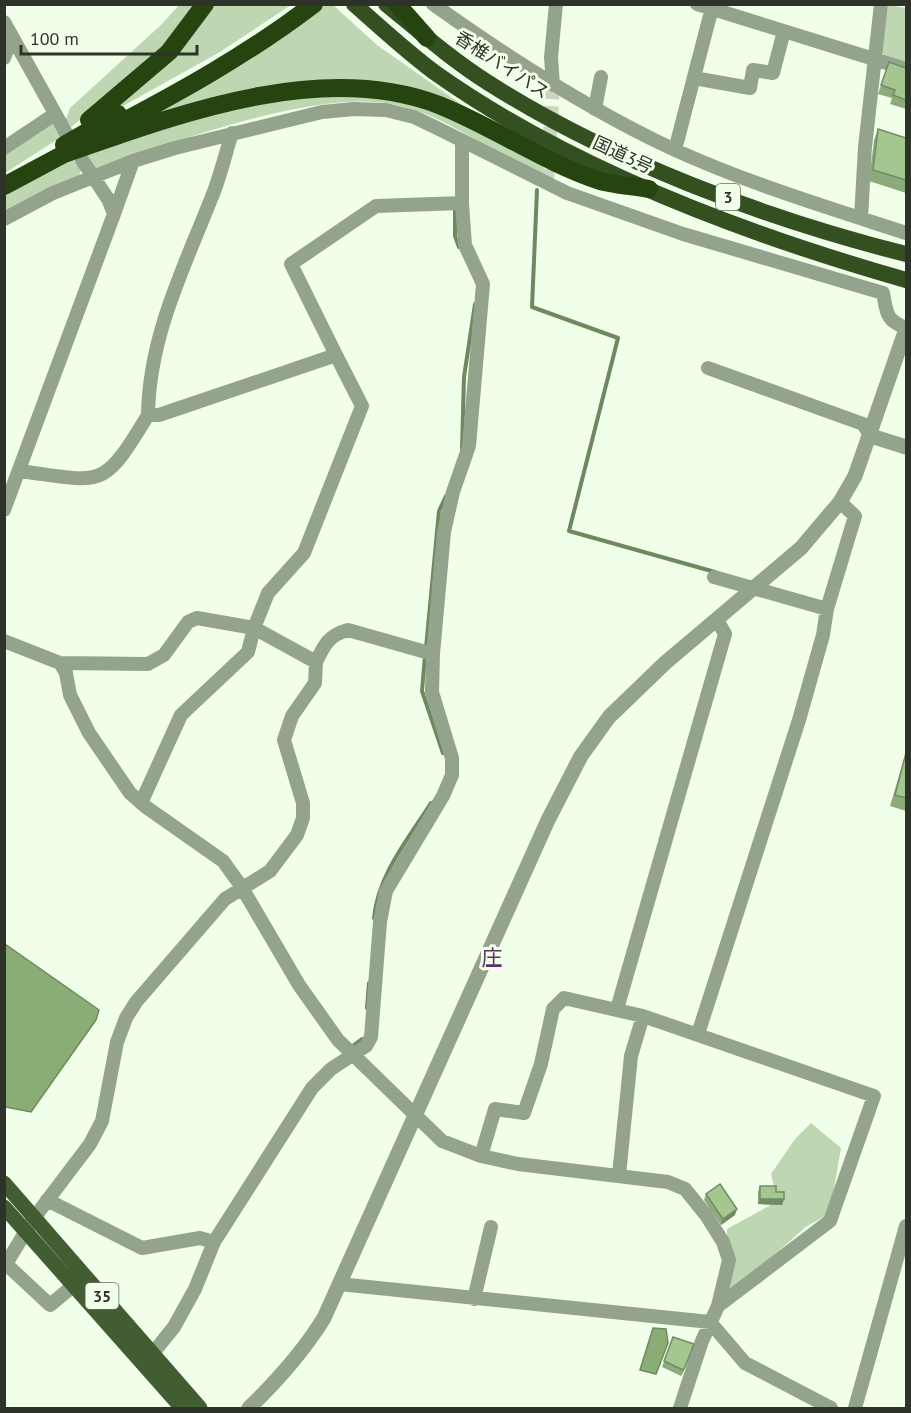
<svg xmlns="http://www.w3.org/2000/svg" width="911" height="1413" viewBox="0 0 911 1413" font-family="'PT Sans','Noto Sans JP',sans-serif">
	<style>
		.green { fill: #bed6b1 }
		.water { fill: #8aad76; stroke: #6e885f; stroke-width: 1.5 }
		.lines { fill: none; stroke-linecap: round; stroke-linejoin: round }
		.stream { stroke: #6e885f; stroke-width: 4 }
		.minor-tunnel { stroke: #cad6c3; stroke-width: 14; stroke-dasharray: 14 7; stroke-linecap: butt }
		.minor { stroke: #94a48c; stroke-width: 14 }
		.tertiary { stroke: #94a48c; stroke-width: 15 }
		.primary { stroke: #425d32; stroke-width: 15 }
		.trunk { stroke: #345021; stroke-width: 16 }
		.motorway { stroke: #264410; stroke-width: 18 }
		.wall { fill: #8cab7b }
		.shaded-wall { fill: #728b64 }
		.building { fill: #a3c78f; stroke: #728b64; stroke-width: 1.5 }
		.labels { text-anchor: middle; stroke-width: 6; stroke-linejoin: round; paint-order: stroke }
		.shield { fill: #f1ffea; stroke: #687063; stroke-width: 1.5 }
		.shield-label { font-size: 16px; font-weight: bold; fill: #2d3329 }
		.street-label { font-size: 18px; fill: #2d3329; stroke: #f1ffea }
		.quarter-label { font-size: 21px; fill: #583269; stroke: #f1ffea }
	</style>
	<rect width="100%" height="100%" fill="#f1ffea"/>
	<!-- green -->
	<path class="green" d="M324,4L333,5L377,45L478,116L371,84L131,127L313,14Z
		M179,5H199L143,70L71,127L66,119L70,108L162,24Z
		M210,5H291L220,52L114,111Z
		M888,5L906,8V62L882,54Z
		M382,95L444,114L544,165L543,173H532C489,150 446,116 397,105C318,87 173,143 95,169L86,154L220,111L303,97Z
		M50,123L56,126L61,135L58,139L5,173V152Z
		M74,157L81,169L79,176L5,211V191Z
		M811,1123L841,1148L833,1194L824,1217L807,1226L732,1292L727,1290V1229L769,1206L775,1190L771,1174L795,1139Z"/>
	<!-- water -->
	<path class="water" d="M5,944L99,1010L96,1020L31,1112L5,1107Z
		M653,1328L666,1329L668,1343L656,1374L640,1370Z"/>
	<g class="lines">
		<!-- stream -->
		<path class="stream" d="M537,190L532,307L618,338L569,531L715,572
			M455,208V236L459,247
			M462,449L464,377L475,304
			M426,648L439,511L446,496
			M425,656L422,691L443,753
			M374,918C378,875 408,839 431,803
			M367,1008L369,983
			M354,1045L362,1039"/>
		<!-- minor-tunnel -->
		<path class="minor-tunnel" d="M547,183L553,85"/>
		<!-- minor -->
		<path class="minor" d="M433,4C510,59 589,110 675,150C750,184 829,208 906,233
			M697,4L906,69
			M4,22L66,133
			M4,58L12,36
			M694,78L750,88L753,70L773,73L784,31
			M553,85L551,57L556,4
			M595,109L601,77
			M4,148L55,114
			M675,150L713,4
			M114,214L133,161
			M861,218L865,147L881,4
			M4,219L53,193L133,161L175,148L322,112L354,109L386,110L414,117L439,129L567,193L683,234L883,293C887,314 886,320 906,328
			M708,368L863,424L871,436
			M148,415C149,337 183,270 211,199C220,178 225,155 232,133
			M19,471C104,482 102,491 148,415H159L336,355L291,264L376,206L462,203
			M4,510L114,214L108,199L82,160
			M714,577L827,609
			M4,641L60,663L148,664L164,655L188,622L197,618L254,628L316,662C324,645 329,635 348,630L433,654
			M60,663L66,673L70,695L89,733L130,793L146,807L223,861L241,886L299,985L338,1040L442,1141L481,1156L518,1164L668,1182L685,1189L706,1215L723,1242L729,1260L718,1306L702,1341L680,1408
			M141,803L181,715L248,652L254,628L268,593L304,553L362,406L336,355
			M617,1009L725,634L717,620
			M698,1034L799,720L823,635L827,609L855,516L840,502
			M481,1156L495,1109L524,1113L541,1064L553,1009L564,998L643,1016L874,1096L830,1221L718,1306
			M619,1175L631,1056L643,1016
			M47,1200L142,1248L200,1238L214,1242
			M6,1264L50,1305L73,1286
			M4,1267L34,1218L90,1144L102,1121L117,1042L126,1018L136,1002L225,899L270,871L297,835L303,818V803L284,740L292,716L315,683L316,662
			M339,1284L710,1322L745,1363L831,1408
			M474,1299L491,1227
			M153,1353L174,1327L195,1289L214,1242L312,1088L331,1069L366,1046L371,1037L380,922L386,891L443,796L452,775V758L432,692L433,654L444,532L453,492L469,446L483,284L465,245L462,203V143
			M855,1408L906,1226"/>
		<!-- tertiary -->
		<path class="tertiary" d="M871,436L906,447
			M249,1408C278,1380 303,1352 324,1318L548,820L581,756L609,717L665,663L801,548L840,502L855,476L906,329"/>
		<!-- primary -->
		<path class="primary" d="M4,1183L200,1408
			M4,1207L182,1408"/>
		<!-- trunk -->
		<path class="trunk" d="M354,4C380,27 406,51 434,72C569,168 748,235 906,280
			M386,4C419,31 451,59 487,82C609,160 766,219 906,254"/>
		<!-- motorway -->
		<path class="motorway" d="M397,4L427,38
			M89,120L169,52L205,4
			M109,129C180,92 250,53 314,4
			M64,145L118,114
			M67,153C179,114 322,60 439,105C494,127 543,162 600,181C615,185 633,186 649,189
			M4,186L77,147"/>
	</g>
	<!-- wall -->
	<path class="wall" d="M889,62L906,68V109L890,104L892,98L878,94Z
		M878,129L906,138V193L869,181L874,140Z
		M906,752V811L890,806Z
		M760,1186L776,1192L784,1199L782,1205L758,1204V1192Z
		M706,1194L735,1215L721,1225L704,1200Z
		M673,1337L694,1344L683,1373L681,1376L662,1367Z"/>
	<!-- shaded-wall -->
	<path class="shaded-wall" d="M760,1199H784L782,1205L758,1204Z
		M737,1209L735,1215L721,1225L723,1219Z"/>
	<!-- building -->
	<path class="building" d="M889,62L906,68V100L893,95L895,90L881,85Z
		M878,129L906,138V180L873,170Z
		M906,753V798L895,795Z
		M720,1184L737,1209L723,1219L706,1194Z
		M760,1186H776V1192H784V1199H760Z
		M673,1337L694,1344L685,1367L683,1370L664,1361Z"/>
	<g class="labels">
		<!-- shield labels -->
		<g class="shield">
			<rect x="716" y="184" width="24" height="26" rx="4.5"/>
			<rect x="85.5" y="1283" width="33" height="26" rx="4.5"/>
		</g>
		<g class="shield-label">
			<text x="728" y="203">3</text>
			<text x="102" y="1302">35</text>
		</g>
		<!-- street labels -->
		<g class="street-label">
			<text transform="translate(502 65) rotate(33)" y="6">香椎バイパス</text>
			<text transform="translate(623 155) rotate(25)" y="6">国道3号</text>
		</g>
		<!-- quarter labels -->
		<g class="quarter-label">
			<text x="492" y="965">庄</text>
		</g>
	</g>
	<!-- border -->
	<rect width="911" height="1413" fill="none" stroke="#2d3329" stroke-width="12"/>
	<!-- scale -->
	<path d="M21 45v9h176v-9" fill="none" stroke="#2d3329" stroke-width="3"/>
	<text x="30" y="45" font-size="18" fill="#2d3329" stroke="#f1ffea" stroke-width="4.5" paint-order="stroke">100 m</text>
</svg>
